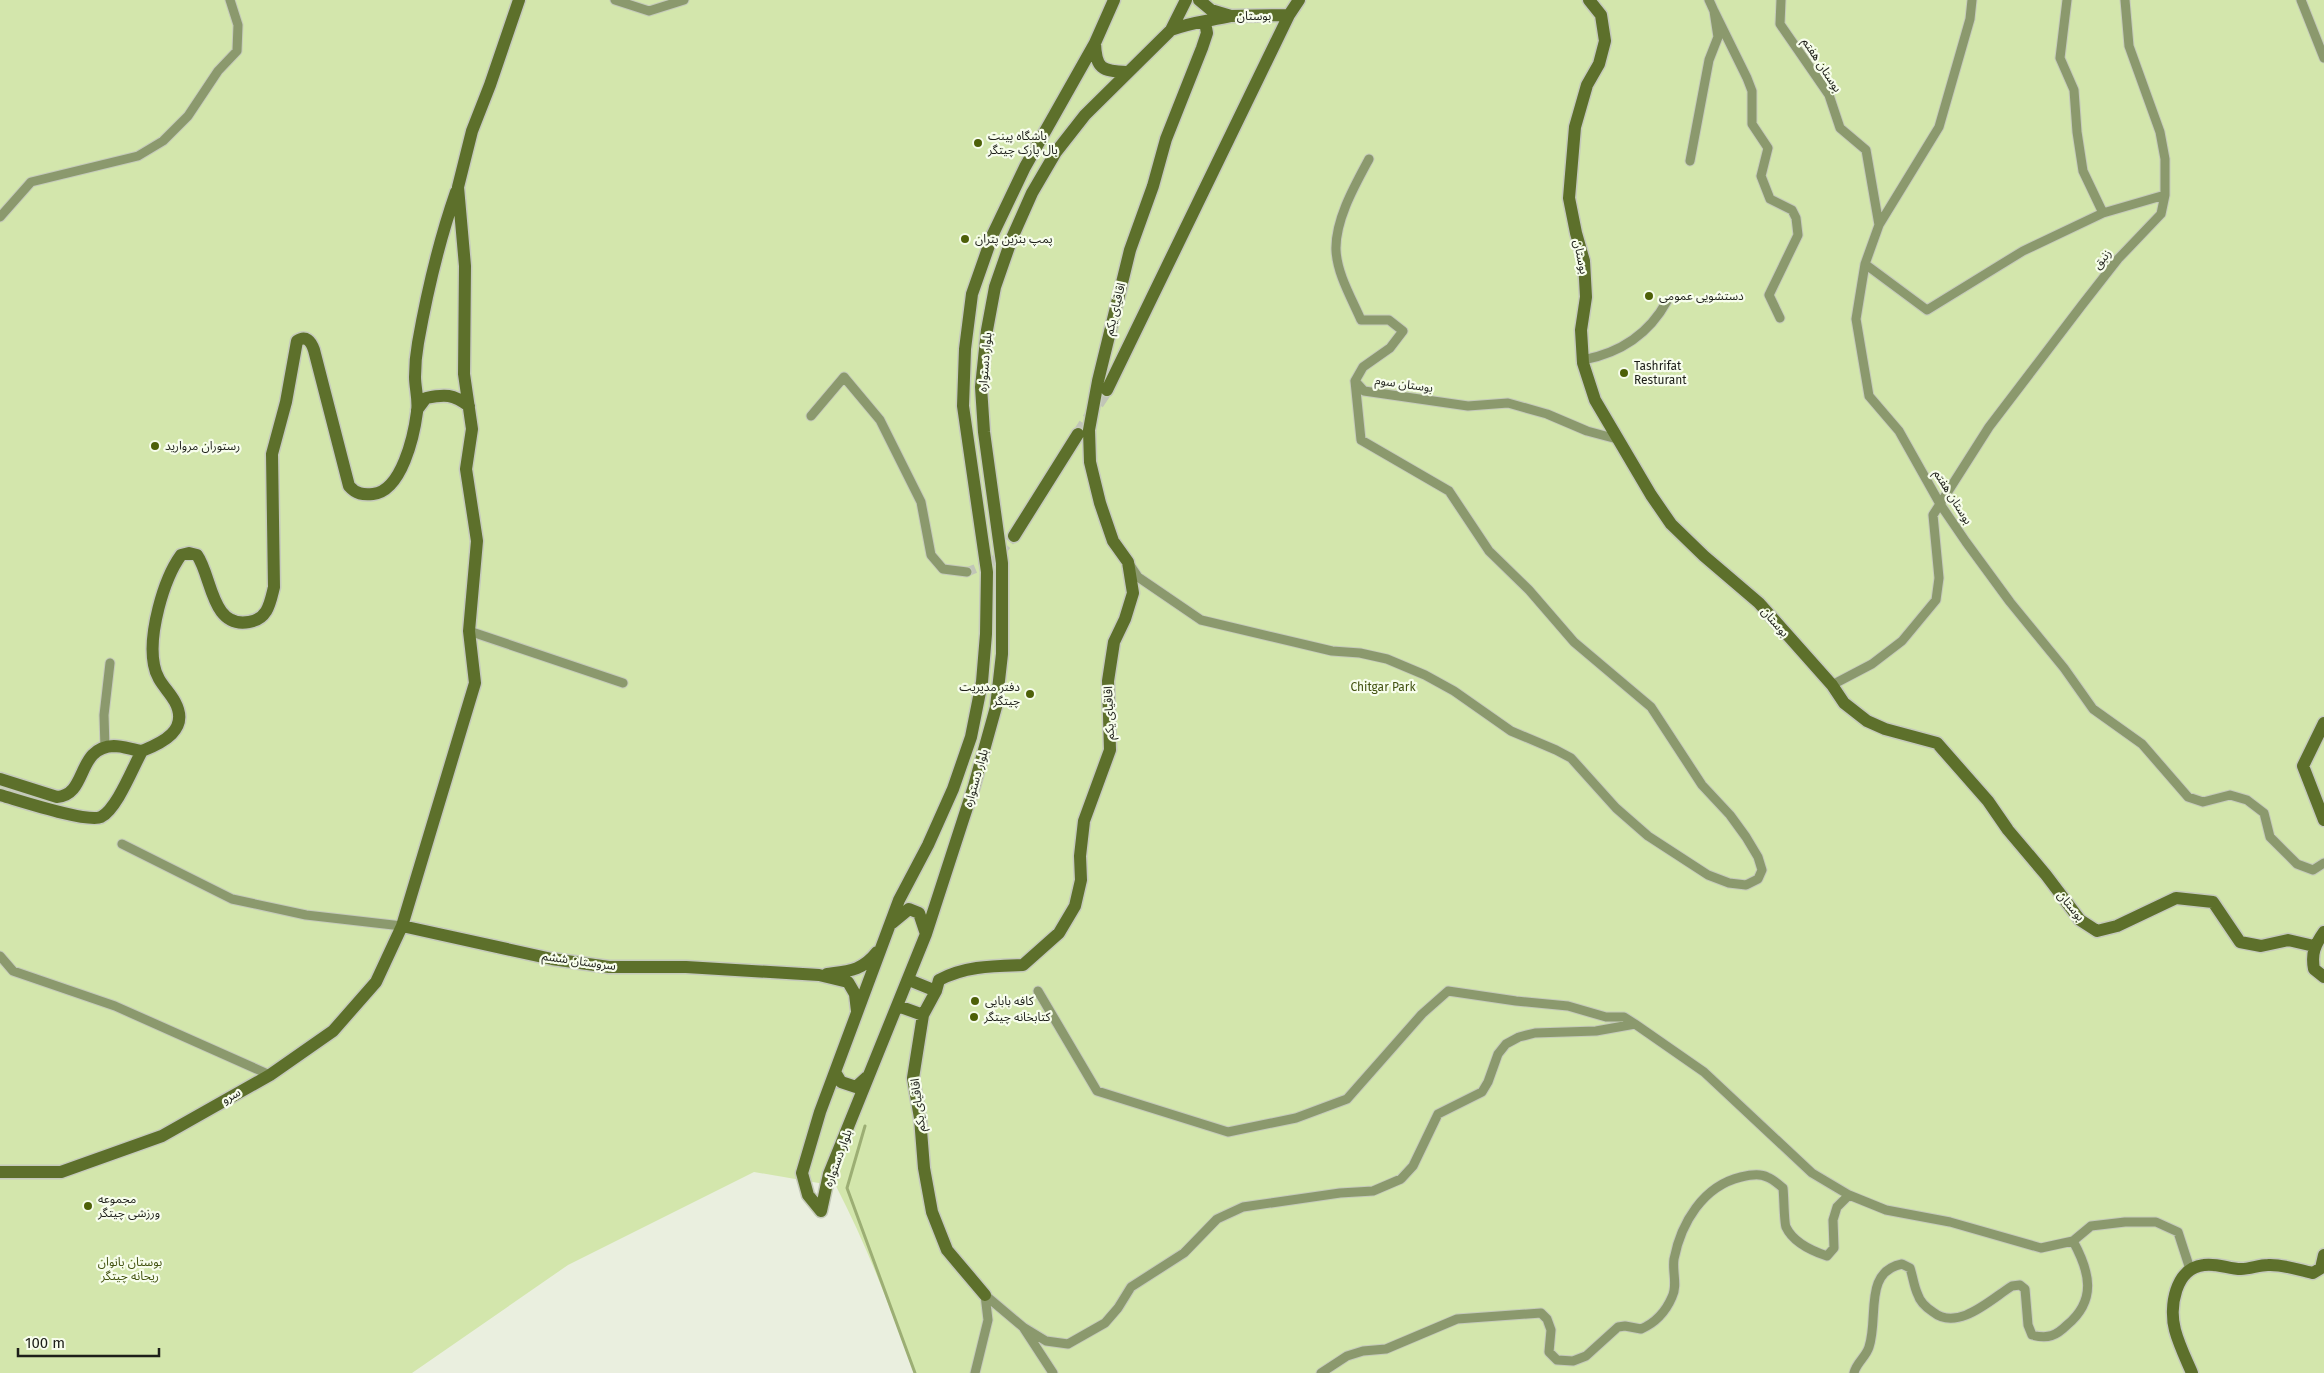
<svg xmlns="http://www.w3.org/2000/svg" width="2324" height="1373" viewBox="0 0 2324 1373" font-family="'Fira Sans','Noto Sans Arabic',sans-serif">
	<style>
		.park { fill: #d3e6ac }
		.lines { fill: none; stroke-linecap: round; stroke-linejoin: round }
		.stream { stroke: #9cae74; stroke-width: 3 }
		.street-tunnel { stroke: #c1c5b7; stroke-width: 9; stroke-dasharray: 9 4.5; stroke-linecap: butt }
		.secondary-tunnel { stroke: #c1c5b7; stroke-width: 12; stroke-dasharray: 12 6; stroke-linecap: butt }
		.street-casing { stroke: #c5cabb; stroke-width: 11 }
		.secondary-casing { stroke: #c5cabb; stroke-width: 15 }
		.street { stroke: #8b996d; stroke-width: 9 }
		.secondary { stroke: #5d702b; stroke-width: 12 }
		.poi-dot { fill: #4d6008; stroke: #f7fdec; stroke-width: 2 }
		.labels { text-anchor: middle; stroke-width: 4.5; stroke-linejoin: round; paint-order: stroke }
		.street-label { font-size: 12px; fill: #1d1f19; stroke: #f7fdec }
		.poi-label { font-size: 12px; fill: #1d1f19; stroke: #f7fdec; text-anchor: start }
		.park-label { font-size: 12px; fill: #425210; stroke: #f7fdec }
	</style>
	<rect width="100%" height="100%" fill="#eaefdf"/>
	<!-- park -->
	<path class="park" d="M0,0H2324V1373H914C891,1309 867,1246 836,1186L754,1172L568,1265L412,1373H0Z"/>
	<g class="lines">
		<!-- stream -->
		<path class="stream" d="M865,1126L847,1188L915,1373"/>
		<!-- street-tunnel -->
		<path class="street-tunnel" d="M967,572L994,561L1014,536"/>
		<!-- secondary-tunnel -->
		<path class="secondary-tunnel" d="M1078,434L1107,390"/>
		<defs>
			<path id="street" d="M615,0L649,11L684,0
				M1781,0L1780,24L1829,95L1840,128L1866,150L1879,225L1865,264L1856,319L1869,396L1899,431L1940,504L1966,542L2010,602L2064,668L2093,709L2142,744L2188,797L2203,802L2230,795L2247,800L2264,813L2270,837L2297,864L2313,870L2324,863
				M2067,0L2060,58L2074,90L2077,132L2083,171L2103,213
				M2301,0L2324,58
				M1714,11L1747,78L1752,91V124L1768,148L1761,176L1770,199L1792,210L1796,218L1798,235L1769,295L1780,318
				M1369,159C1355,185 1335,220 1336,250C1337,274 1352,299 1361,320H1389L1403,331L1390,348L1363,367L1355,381L1364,391L1468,406L1508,403L1547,414L1587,431L1617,439
				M1690,161L1709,60L1718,37L1714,11L1709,0
				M0,217L31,182L138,156L163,141L188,116L218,71L237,51L238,25L230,0
				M1879,225L1939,127L1970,19L1972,0
				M1865,264L1927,310L2023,251L2103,213L2165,195
				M1583,360C1620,353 1649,334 1667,301
				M811,416L844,377L880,420L921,502L931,555L943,569L967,572
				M1130,565L1138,577L1201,620L1332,651L1360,653L1387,659L1425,675L1454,691L1511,731L1556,750L1571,758L1616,808L1648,836L1708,875L1729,883L1746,885L1758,879L1762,870L1758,857L1746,837L1730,815L1702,785L1651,707L1574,642L1529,590L1489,551L1449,491L1361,440L1355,381
				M469,631L623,683
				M1832,685L1872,664L1902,641L1936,600L1939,578L1933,515L1989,427L2082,305L2118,259L2161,214L2165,195V159L2160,132L2129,46L2125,0
				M105,748L104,715L110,663
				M122,844L232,899L306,915L402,926
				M0,956L13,971L115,1006L270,1075
				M1038,991L1097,1091L1228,1132L1296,1118L1347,1099L1422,1014L1448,991L1516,1001L1568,1006L1606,1017H1624L1635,1024
				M985,1295L1023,1327L1053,1373
				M1023,1327L1046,1341L1068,1344L1105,1323L1118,1308L1131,1287L1184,1253L1217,1219L1243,1207L1340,1193L1373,1191L1401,1179L1413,1166L1438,1114L1482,1092L1488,1082L1498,1054L1506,1044L1519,1037L1535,1033L1596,1031L1635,1024L1704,1072L1812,1173L1849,1195L1886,1210L1950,1222L2041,1248L2073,1241
				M975,1373L988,1320L985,1295
				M1321,1373L1347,1356L1363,1351L1386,1349L1457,1319L1541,1313L1547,1319L1551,1330L1549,1352L1557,1360L1573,1361L1586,1356L1618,1327L1625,1326L1641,1329C1655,1323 1666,1311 1672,1297C1678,1285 1672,1272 1674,1259C1681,1223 1703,1186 1741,1177C1749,1175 1760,1173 1767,1177C1773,1179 1778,1184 1783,1188C1784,1196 1784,1222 1786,1227C1793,1242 1812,1251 1827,1256L1834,1248L1833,1220L1837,1207L1849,1195
				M1854,1373C1856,1363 1866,1357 1869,1347C1879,1317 1863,1272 1902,1264L1910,1268C1913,1277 1914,1287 1918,1295C1920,1302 1927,1308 1933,1312C1958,1332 1991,1299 2012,1286L2020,1285L2025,1289L2028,1325L2032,1335C2048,1339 2056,1336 2067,1325C2097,1300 2090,1272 2073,1241L2091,1226L2125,1222H2156L2178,1232L2190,1269"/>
			<path id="secondary" d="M1589,0L1601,15L1605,41L1599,64L1587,85L1575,127L1569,198L1576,233L1584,261L1586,297L1581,330L1583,363L1595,400L1651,495L1671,524L1704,556L1759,603L1832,685L1844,703L1867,721L1885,729L1937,743L1988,801L2008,830L2046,875L2080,920L2097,931L2117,926L2176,898L2213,902L2240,942L2261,946L2288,940L2314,946
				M1231,16L1289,15L1299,0
				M1171,30C1191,22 1210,21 1231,16L1211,10L1199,0
				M1095,43C1096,69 1102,71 1126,72
				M1107,390L1289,15
				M417,410L426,398C445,394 453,394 469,406
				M1014,536L1078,434
				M2324,723L2303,766L2324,820
				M142,751C162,743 190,730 175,702C168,689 157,682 154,665C148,635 163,580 181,555L189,553L197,555C212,576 211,629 249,622C268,619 270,603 274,587L272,454L286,402L297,341C306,335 311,341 314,350L349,486C356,494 363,495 373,494C402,491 414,435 417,412C419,400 415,388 415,377C415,366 416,354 418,343C427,292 439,241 456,192
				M0,779L57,797C88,795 76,747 114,746C123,746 133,750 142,751C133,767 117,809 101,817C87,823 18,800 0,795
				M892,923L909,909L919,913L926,934
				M402,926L552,959L609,967H686L819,975L848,982L855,994L857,1011
				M2324,932C2315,945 2311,953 2314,969L2324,977
				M827,974C849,971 862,971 877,952
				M909,980L936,991
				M898,1006L923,1015
				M835,1072L841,1082L856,1087L867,1077
				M0,1172H61L162,1136L270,1075L333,1031L376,982L402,926L475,683L469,631L477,541L466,469L472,429L464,374L465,266L458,187L472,131L490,85L519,0
				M821,1211L829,1174L926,934L974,786L996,707L1002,654V563L984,432L981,387L987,330L995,287L1012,238L1032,193L1056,152L1085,115L1171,30L1186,0
				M821,1211L808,1195L802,1173L820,1112L899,900L928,845L953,789L971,737L982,682L986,634L987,572L963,406L965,349L972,294L993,234L1025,167L1095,43L1114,0
				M985,1295L947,1250L932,1212L924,1168L920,1118L913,1078L923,1015L936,991L939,980C965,966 993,966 1023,965L1059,933L1075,906L1081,880L1080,856L1084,821L1110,750L1108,681L1114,642L1125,619L1133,593L1128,562L1113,541L1100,503L1090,462L1089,430L1098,381L1130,250L1153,186L1166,139L1202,48L1207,33L1205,22
				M2192,1373C2186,1359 2179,1345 2175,1330C2169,1307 2175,1268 2204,1265C2217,1263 2229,1269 2241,1269C2250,1269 2259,1265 2268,1265C2282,1264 2298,1270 2313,1273L2321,1268L2324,1255"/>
		</defs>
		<!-- street casing -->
		<use href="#street" class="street-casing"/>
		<!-- secondary casing -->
		<use href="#secondary" class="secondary-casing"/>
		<!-- street -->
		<use href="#street" class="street"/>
		<!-- secondary -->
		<use href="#secondary" class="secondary"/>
	</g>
	<!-- markers -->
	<g class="poi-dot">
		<circle cx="978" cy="143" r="5"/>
		<circle cx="965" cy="239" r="5"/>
		<circle cx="1649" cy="296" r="5"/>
		<circle cx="1624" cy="373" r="5"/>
		<circle cx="155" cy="446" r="5"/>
		<circle cx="1030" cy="694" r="5"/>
		<circle cx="975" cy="1001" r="5"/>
		<circle cx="974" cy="1017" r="5"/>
		<circle cx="88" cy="1206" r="5"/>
	</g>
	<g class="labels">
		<!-- street labels -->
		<g class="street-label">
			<text x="1254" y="20">بوستان</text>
			<text transform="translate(1822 65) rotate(57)" y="4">بوستان هفتم</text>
			<text transform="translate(1581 257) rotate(79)" y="4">بوستان</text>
			<text transform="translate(2102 259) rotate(-50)" y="4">زنبق</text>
			<text transform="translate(1115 309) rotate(-76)" y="4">اقاقیای یکم</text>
			<text transform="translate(985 362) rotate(-85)" y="4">بلوار دستواره</text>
			<text transform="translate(1404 384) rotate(8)" y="4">بوستان سوم</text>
			<text transform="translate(1953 497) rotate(58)" y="4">بوستان هفتم</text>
			<text transform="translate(1775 622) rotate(49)" y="4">بوستان</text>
			<text transform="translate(1109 713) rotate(-92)" y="4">اقاقیای یکم</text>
			<text transform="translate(976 778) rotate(-74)" y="4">بلوار دستواره</text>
			<text transform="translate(2071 906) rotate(50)" y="4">بوستان</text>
			<text transform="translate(579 961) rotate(8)" y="4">سروستان ششم</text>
			<text transform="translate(231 1096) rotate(-29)" y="4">سرو</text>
			<text transform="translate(918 1105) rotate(-97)" y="4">اقاقیای یکم</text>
			<text transform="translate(838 1158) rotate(-70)" y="4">بلوار دستواره</text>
		</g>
		<!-- poi labels -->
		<g class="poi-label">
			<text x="988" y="140">باشگاه پینت<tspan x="988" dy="14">بال پارک چیتگر</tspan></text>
			<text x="975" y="243">پمپ بنزین پتران</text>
			<text x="1659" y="300">دستشویی عمومی</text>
			<text x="1634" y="370">Tashrifat<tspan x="1634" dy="14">Resturant</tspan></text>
			<text x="165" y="450">رستوران مروارید</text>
			<text x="1020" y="691" text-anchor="end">دفتر مدیریت<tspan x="1020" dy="14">چیتگر</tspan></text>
			<text x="985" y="1005">کافه بابایی</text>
			<text x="984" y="1021">کتابخانه چیتگر</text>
			<text x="98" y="1203">مجموعه<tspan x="98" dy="14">ورزشی چیتگر</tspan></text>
		</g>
		<!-- park labels -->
		<g class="park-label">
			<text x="1383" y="691">Chitgar Park</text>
			<text x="130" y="1266">بوستان بانوان<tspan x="130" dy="14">ریحانه چیتگر</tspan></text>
		</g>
	</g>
	<!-- scale -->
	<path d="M18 1348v8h141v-8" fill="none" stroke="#1d1f19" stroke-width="2.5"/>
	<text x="25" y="1348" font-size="15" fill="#1d1f19" stroke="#f7fdec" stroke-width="4" paint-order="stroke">100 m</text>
</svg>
